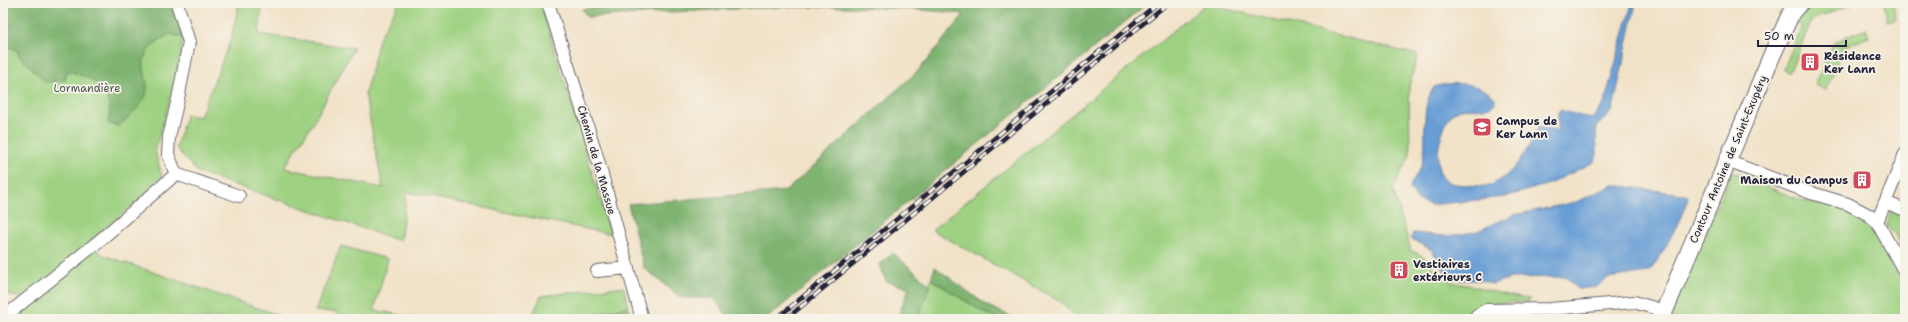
<svg xmlns="http://www.w3.org/2000/svg" width="1908" height="322" viewBox="0 0 1908 322" font-family="'Shantell Sans',sans-serif">
	<style>
		.green { fill: #9ed181; stroke: #607a5e }
		.forest { fill: #7eb36f; stroke: #506a55 }
		.water { fill: #699ed5; stroke: #466088 }
		.lines { fill: none; stroke-linecap: round; stroke-linejoin: round }
		.street-casing { stroke: #6a656c; stroke-width: 14 }
		.secondary-casing { stroke: #6a656c; stroke-width: 19 }
		.street { stroke: #fff; stroke-width: 12 }
		.secondary { stroke: #fff; stroke-width: 17 }
		.rail-casing { stroke: #22223b; stroke-width: 4.5 }
		.rail { stroke: #f7f3e8; stroke-width: 3; stroke-dasharray: 9; stroke-linecap: butt }
		.labels { text-anchor: middle; stroke-width: 3.5; stroke-linejoin: round; paint-order: stroke }
		.poi-label { font-size: 11px; font-weight: bold; fill: #22223b; stroke: #f7f3e8; text-anchor: start }
		.park-label { font-size: 11px; fill: #475750; stroke: #f7f3e8 }
		.street-label { font-size: 11px; fill: #22223b; stroke: #f7f3e8 }
	</style>
	<rect width="100%" height="100%" fill="#f7f3e8"/>
	<filter id="ink" filterUnits="userSpaceOnUse"><feTurbulence type="fractalNoise" baseFrequency=".025" numOctaves="2"/><feDisplacementMap in="SourceGraphic" scale="8" xChannelSelector="R" yChannelSelector="G"/><feConvolveMatrix kernelMatrix="1 2 1 2 8 2 1 2 1" color-interpolation-filters="sRGB"/></filter>
	<filter id="wash" filterUnits="userSpaceOnUse"><feTurbulence type="fractalNoise" baseFrequency=".012" numOctaves="4" result="noise"/><feDisplacementMap in="SourceGraphic" scale="16" xChannelSelector="R" yChannelSelector="G"/><feGaussianBlur stdDeviation="0.9" result="paint"/><feColorMatrix in="noise" values="0 0 0 0 0 0 0 0 0 0 0 0 0 0 0 0 0 1.4 0 .05"/><feComposite in="paint" operator="in"/></filter>
	<g filter="url(#wash)">
		<rect width="100%" height="100%" fill="#f1e2c7"/>
		<!-- green -->
		<path class="green" d="M3,3L183,31L182,48L175,82L155,150L162,177L161,181L89,242L103,255L281,316L268,319H13L34,303L3,292Z
			M239,3H262L259,34L354,48L313,123L284,168L383,188L365,94L380,36L399,3H540L611,234L407,192L400,241L197,172L176,148L186,115L200,117L231,39Z
			M1813,3H1854L1812,20L1789,73L1784,70V68L1802,26L1793,22L1799,12Z
			M1884,3H1893L1896,20L1887,22Z
			M1206,4L1418,55L1409,86L1410,155L1393,189L1411,251C1429,256 1430,267 1443,277C1453,285 1466,284 1478,287C1495,292 1511,297 1529,299V302C1506,303 1481,300 1465,319H1078L1061,302L932,230Z
			M1866,29L1869,37L1845,46L1826,90L1815,85L1834,42Z
			M1732,171C1757,182 1782,194 1808,202C1821,206 1834,204 1847,209C1874,220 1885,252 1898,275L1905,276V319H1667Z
			M1892,208L1905,214V262L1895,234L1886,226Z
			M341,246L388,259L374,310L420,319H340L336,312L315,311Z
			M931,279L983,312L998,319H918Z
			M618,287H624L628,306L579,319H493L532,317L541,296Z"/>
		<!-- forest -->
		<path class="forest" d="M3,3H178L183,37L170,34C157,41 141,51 144,68C145,78 150,89 144,99C139,108 127,118 119,126L108,124C115,92 96,77 67,71L65,80L45,82L19,56L17,50L7,46L3,47Z
			M645,3H1148L766,319H730L713,298H681L644,268L628,204L786,191L920,69L964,14C840,0 712,10 587,17L582,9Z
			M893,253L930,285L918,319H897L909,288L886,281L880,264Z
			M935,267L986,305L1016,319H998L983,312L931,279Z
			M628,306L633,319H579Z"/>
		<!-- water -->
		<path class="water" d="M1632,3H1636L1613,109C1608,117 1602,121 1596,127L1597,155L1594,162L1549,184L1505,197L1431,205L1417,200L1410,188C1412,178 1422,170 1423,160C1428,135 1419,110 1434,87C1453,80 1481,83 1495,98V103C1484,115 1464,102 1452,114C1441,126 1431,166 1444,179C1450,185 1459,184 1467,185C1475,185 1484,188 1491,185C1514,175 1529,149 1538,127L1540,126L1552,130H1558V112L1560,110L1592,119L1604,104Z
			M1613,185L1683,194L1688,196C1688,207 1657,267 1648,272L1608,278L1596,287L1577,289L1566,277H1563L1511,278L1492,284L1481,280H1460L1447,276L1432,250L1411,239L1413,233L1447,236L1475,232L1514,215L1576,202Z"/>
	</g>
	<g filter="url(#ink)">
		<g class="lines">
			<defs>
				<path id="street" d="M548,3L596,153L642,319
					M1727,161L1808,192L1848,204L1869,215L1877,222L1903,269H1905
					M176,174L239,196
					M1885,202L1905,210
					M1877,222L1905,154
					M597,271L628,268
					M3,318L99,241L176,174L168,154L169,137L178,99L189,42L177,3
					M1475,319L1477,315L1486,310L1550,309L1634,302L1664,311"/>
				<path id="secondary" d="M1661,319L1772,55L1792,11L1800,3"/>
			</defs>
			<!-- street casing -->
			<use href="#street" class="street-casing"/>
			<!-- secondary casing -->
			<use href="#secondary" class="secondary-casing"/>
			<!-- street -->
			<use href="#street" class="street"/>
			<!-- secondary -->
			<use href="#secondary" class="secondary"/>
			<defs>
				<path id="rail" d="M776,319L1158,3
					M786,319L1168,3"/>
			</defs>
			<!-- rail casing -->
			<use href="#rail" class="rail-casing"/>
			<!-- rail -->
			<use href="#rail" class="rail"/>
		</g>
	</g>
	<!-- icons -->
	<defs>
		<symbol id="building-square" viewBox="-11 -11 22 22"><rect x="-9" y="-9" width="18" height="18" rx="4" fill="#d1495b" stroke="#f7f3e8"/><path d="M-4-6H4V6H1V3H-1V6H-4ZM-2.5-4.3h1.7v1.8h-1.7ZM.8-4.3h1.7v1.8H.8ZM-2.5-1h1.7V.8h-1.7ZM.8-1h1.7V.8H.8Z" fill="#fff"/></symbol>
		<symbol id="university-square" viewBox="-11 -11 22 22"><rect x="-9" y="-9" width="18" height="18" rx="4" fill="#d1495b" stroke="#f7f3e8"/><path d="M0-5L7-2L0 1L-7-2ZM-4 1L0 2.5L4 1V4Q0 6-4 4Z" fill="#fff"/></symbol>
	</defs>
	<g fill-rule="evenodd">
		<use href="#building-square" x="1799" y="51" width="22" height="22"/>
		<use href="#university-square" x="1471" y="116" width="22" height="22"/>
		<use href="#building-square" x="1851" y="169" width="22" height="22"/>
		<use href="#building-square" x="1388" y="259" width="22" height="22"/>
	</g>
	<g class="labels">
		<!-- poi labels -->
		<g class="poi-label">
			<text x="1824" y="60">Résidence<tspan x="1824" dy="13">Ker Lann</tspan></text>
			<text x="1496" y="125">Campus de<tspan x="1496" dy="13">Ker Lann</tspan></text>
			<text x="1848" y="184" text-anchor="end">Maison du Campus</text>
			<text x="1413" y="268">Vestiaires<tspan x="1413" dy="13">extérieurs C</tspan></text>
		</g>
		<!-- park labels -->
		<g class="park-label">
			<text x="87" y="92">Lormandière</text>
		</g>
		<!-- street labels -->
		<g class="street-label">
			<text transform="translate(1728 159) rotate(-67)" y="4">Contour Antoine de Saint-Exupéry</text>
			<text transform="translate(597 160) rotate(74)" y="4">Chemin de la Massue</text>
		</g>
	</g>
	<!-- margin -->
	<rect width="1908" height="322" fill="none" stroke="#f7f3e8" stroke-width="16"/>
	<!-- scale -->
	<path d="M1758 40v6h88v-6" fill="none" stroke="#22223b" stroke-width="2"/>
	<text x="1764" y="40" font-size="12" fill="#22223b" stroke="#f7f3e8" stroke-width="3" paint-order="stroke">50 m</text>
</svg>
